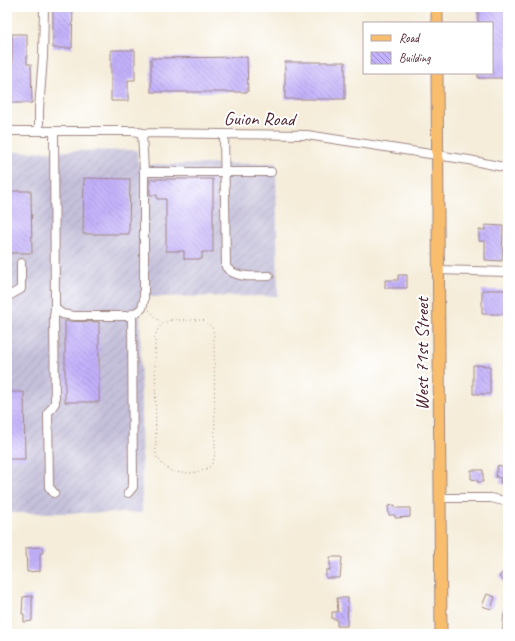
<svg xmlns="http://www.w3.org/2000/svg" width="515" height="641" viewBox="0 0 515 641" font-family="Caveat,sans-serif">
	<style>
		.industrial { fill: url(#industrial-furrows) }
		.building { fill: url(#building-back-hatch) }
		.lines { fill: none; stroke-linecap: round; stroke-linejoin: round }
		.minor-casing { stroke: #a08682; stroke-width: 10 }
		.major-casing { stroke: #a08682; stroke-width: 13 }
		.path { stroke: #a08682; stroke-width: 1; stroke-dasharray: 1 3; stroke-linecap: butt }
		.minor { stroke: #fff; stroke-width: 8 }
		.major { stroke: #f9be6d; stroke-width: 11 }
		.labels { text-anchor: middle; stroke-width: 4; stroke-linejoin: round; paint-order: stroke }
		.street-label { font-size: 19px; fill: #4a1f2b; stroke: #fff }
	</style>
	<defs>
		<pattern id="industrial-furrows" width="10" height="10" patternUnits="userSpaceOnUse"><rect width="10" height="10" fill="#c5c0da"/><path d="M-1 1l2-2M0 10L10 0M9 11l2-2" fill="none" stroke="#aba5bb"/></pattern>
		<pattern id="building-back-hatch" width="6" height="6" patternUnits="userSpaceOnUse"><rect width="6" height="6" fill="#c2b1fb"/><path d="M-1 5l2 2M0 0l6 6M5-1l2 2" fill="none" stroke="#a08fcb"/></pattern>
	</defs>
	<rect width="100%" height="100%" fill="#fff"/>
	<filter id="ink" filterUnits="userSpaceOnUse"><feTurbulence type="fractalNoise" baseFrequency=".025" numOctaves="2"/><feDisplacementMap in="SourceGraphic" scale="8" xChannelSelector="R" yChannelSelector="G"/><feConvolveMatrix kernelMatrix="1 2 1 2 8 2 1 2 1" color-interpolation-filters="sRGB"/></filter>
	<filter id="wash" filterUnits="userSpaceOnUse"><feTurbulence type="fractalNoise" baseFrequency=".012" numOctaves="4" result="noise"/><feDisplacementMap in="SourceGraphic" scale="16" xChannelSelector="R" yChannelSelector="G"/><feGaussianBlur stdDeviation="0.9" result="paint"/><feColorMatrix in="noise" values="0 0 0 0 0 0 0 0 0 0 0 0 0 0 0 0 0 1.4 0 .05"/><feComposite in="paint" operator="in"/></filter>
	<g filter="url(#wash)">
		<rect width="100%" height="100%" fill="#f5edda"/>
		<!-- industrial -->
		<path class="industrial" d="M137,150L138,165L276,163L278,296L140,297L142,513H7V152Z"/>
		<g id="blocks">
			<!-- building -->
			<path class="building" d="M53,7H73L72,48H53Z
				M478,7H508V78H478V73H492V23H478Z
				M12,34H27V64H31L32,103H12Z
				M111,50H135V80H128V101H111Z
				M247,57L248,92H151V58Z
				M285,62H345V99H285Z
				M84,178L130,179L129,234H83Z
				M150,179H213V252H202V259H184V251H166V199H157V195H150Z
				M7,191H31L32,253H7Z
				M485,225L503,226L502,261L485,260V241H479V230H485Z
				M398,275H407V288H385V280H398Z
				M482,290H508V314H482Z
				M65,321L99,322V402H65Z
				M473,365L490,366V394H473Z
				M7,392H24L25,459H7Z
				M498,465L508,468V478L506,485L500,483L501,478L496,477Z
				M471,470H483V482H477V480L471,479Z
				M395,505V508H410V517L395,518V515H389L388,506Z
				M40,547L42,548L43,553H40V571L27,572L26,548Z
				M330,557H342L340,578H326V570H330Z
				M508,568V587L499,576Z
				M487,594L495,597L491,609L482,606Z
				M32,596V621L24,622V614H22L23,597Z
				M337,598H348L347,626H337V619H332V612H338Z"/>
		</g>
	</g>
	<g filter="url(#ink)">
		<use href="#blocks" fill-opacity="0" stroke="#a08682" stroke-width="1"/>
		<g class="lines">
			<defs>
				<path id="minor" d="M7,131H133L143,133L307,135L469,160L508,168
					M39,131V109L43,57L44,7
					M54,131L55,308L62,314L74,316H128L137,312L142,308L144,300V172
					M142,133L144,172H271
					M224,134L226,267C236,279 254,276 269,276
					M438,270L508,272
					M7,297L21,289V263
					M54,493L49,487L48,413L55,403L54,318L55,308
					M128,493L133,487L132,314
					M440,498H491L508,502
					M507,634L508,616"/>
				<path id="major" d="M437,7V23
					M437,73L441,634"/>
			</defs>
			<!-- minor casing -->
			<use href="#minor" class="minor-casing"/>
			<!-- major casing -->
			<use href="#major" class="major-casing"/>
			<!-- path -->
			<path class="path" d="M149,310L162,324
				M171,320H203L212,327L214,334L215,450C215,456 214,461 211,465C204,474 179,475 169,470C164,466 160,462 156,456L155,336C158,327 162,323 171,320Z"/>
			<!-- minor -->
			<use href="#minor" class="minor"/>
			<!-- major -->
			<use href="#major" class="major"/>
		</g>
	</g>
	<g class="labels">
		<!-- street labels -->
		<g class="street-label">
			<text transform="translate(259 118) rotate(1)" y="7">Guion Road</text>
			<text transform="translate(421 354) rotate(-90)" y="7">West 71st Street</text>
		</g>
	</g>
	<!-- margin -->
	<rect width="515" height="641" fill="none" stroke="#fff" stroke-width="24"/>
	<!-- legend -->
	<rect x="363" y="22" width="130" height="52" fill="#ffffff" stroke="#b7a5aa"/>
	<rect x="371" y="35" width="20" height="6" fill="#f9be6d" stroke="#b7a5aa"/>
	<text x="399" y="42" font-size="12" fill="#4a1f2b">Road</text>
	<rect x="371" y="52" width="20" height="12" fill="url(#building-back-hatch)" stroke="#b7a5aa"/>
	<text x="399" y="62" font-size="12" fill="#4a1f2b">Building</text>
</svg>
